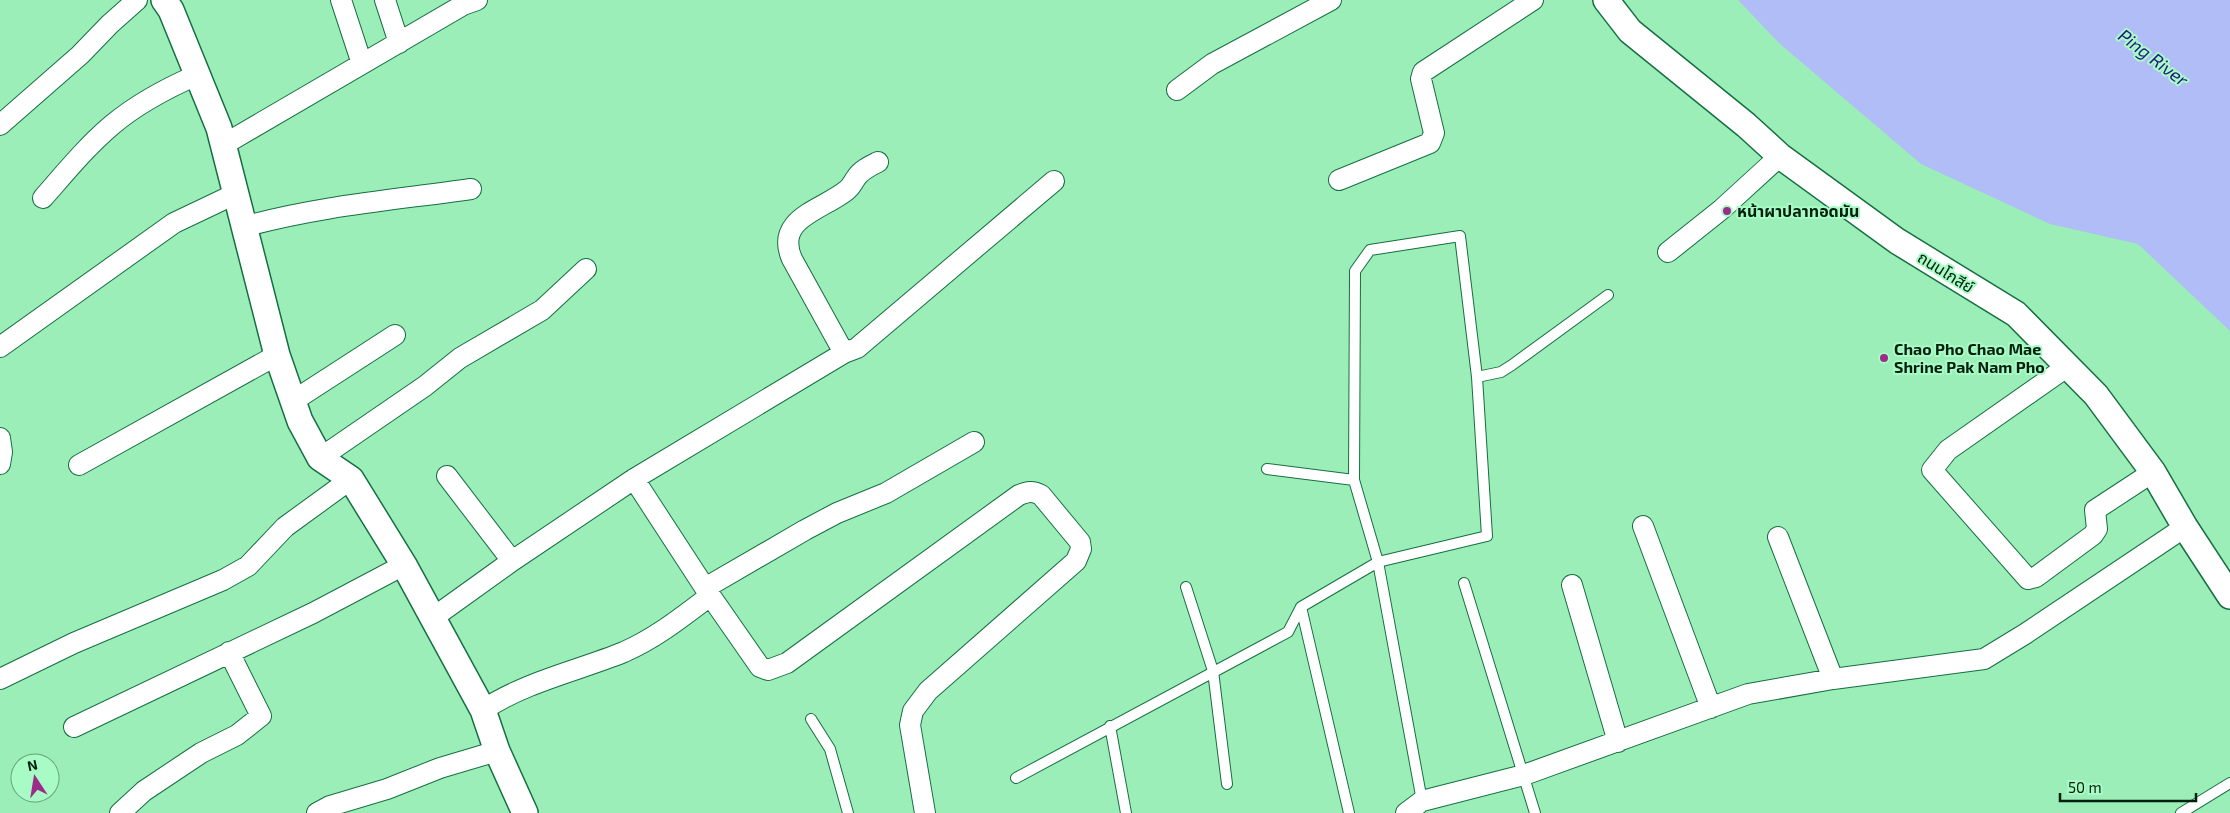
<svg xmlns="http://www.w3.org/2000/svg" width="2230" height="813" viewBox="0 0 2230 813" font-family="'Exo 2','Noto Sans Thai',sans-serif">
	<style>
		.water { fill: #b1bdf6 }
		.lines { fill: none; stroke-linecap: round; stroke-linejoin: round }
		.service-casing { stroke: #156f41; stroke-width: 12 }
		.minor-casing { stroke: #156f41; stroke-width: 22 }
		.tertiary-casing { stroke: #156f41; stroke-width: 28 }
		.service { stroke: #fff; stroke-width: 10 }
		.minor { stroke: #fff; stroke-width: 20 }
		.tertiary { stroke: #fff; stroke-width: 25 }
		.poi-dot { fill: #9c2c8a; stroke: #a8fbc5; stroke-width: 2 }
		.labels { text-anchor: middle; stroke-width: 4; stroke-linejoin: round; paint-order: stroke }
		.poi-label { font-size: 16px; font-weight: bold; fill: #00200d; stroke: #a8fbc5; text-anchor: start }
		.street-label { font-size: 16px; fill: #00200d; stroke: #a8fbc5 }
		.water-label { font-size: 18px; font-style: italic; fill: #201580; stroke: #a8fbc5 }
	</style>
	<rect width="100%" height="100%" fill="#9beeb8"/>
	<!-- water -->
	<path class="water" d="M1738,0H2230V331L2138,244L2050,224L1921,164L1779,43Z"/>
	<g class="lines">
		<defs>
			<path id="service" d="M1477,377L1501,372L1512,365L1608,295
				M1267,469L1354,480
				M1464,583L1535,813
				M1186,587L1213,671L1227,784
				M811,719L830,749L848,813
				M1110,726L1126,813
				M1016,778L1288,632L1301,607
				M1349,813L1301,607L1378,562L1487,536L1477,377L1460,236L1370,250L1355,271L1354,480L1378,562L1422,801
				M2181,813L2230,783"/>
			<path id="minor" d="M341,0L362,64
				M385,0L399,43
				M1177,90L1212,64L1331,0
				M0,125L80,55L110,24L137,0
				M223,145L463,5L477,0
				M1339,180L1430,143L1434,133L1421,79L1423,72L1533,0
				M43,198C65,173 86,147 112,125C137,104 167,88 197,75
				M243,227C318,206 394,200 471,189
				M1668,252L1722,209L1780,156
				M0,347L174,223L235,194
				M844,353L792,259C774,218 823,210 847,190C852,186 853,182 856,178C861,170 870,166 878,162
				M2068,366L1948,450L1932,470L2028,579L2036,577L2093,535L2097,529L2095,510L2153,472
				M293,401L395,335
				M0,438L2,452L0,464
				M320,458L425,386L460,358L542,310L586,269
				M79,465L277,355
				M447,476L512,561
				M634,479L705,588L760,667L768,670L787,663L1019,495C1027,492 1032,490 1041,495L1080,542L1081,549L1076,561L928,691L913,711L910,725L925,813
				M1643,526L1711,708
				M1778,537L1833,679
				M1572,585L1618,742
				M705,588L805,530L837,513L886,493L974,442
				M434,617L512,561L634,479L844,353L857,348L1054,181
				M0,679L74,643L223,580L248,566L285,527L351,479
				M483,710C525,682 577,671 624,652C656,638 682,617 710,596
				M74,727L313,613L404,565
				M120,813L144,791L201,753L237,735L261,716L229,652
				M317,813L330,806L387,789L440,768L497,751
				M1406,813L1422,801L1524,775L1748,694L1833,679L1984,659L2025,634L2185,527"/>
			<path id="tertiary" d="M164,0L171,10L219,128L277,355L300,421L320,458L351,479L404,565L483,710L497,751L525,813
				M1606,0L1630,31L1746,125L1780,156L1897,241L2016,314L2096,395L2153,472L2185,527L2230,596"/>
		</defs>
		<!-- service casing -->
		<use href="#service" class="service-casing"/>
		<!-- minor casing -->
		<use href="#minor" class="minor-casing"/>
		<!-- tertiary casing -->
		<use href="#tertiary" class="tertiary-casing"/>
		<!-- service -->
		<use href="#service" class="service"/>
		<!-- minor -->
		<use href="#minor" class="minor"/>
		<!-- tertiary -->
		<use href="#tertiary" class="tertiary"/>
	</g>
	<!-- markers -->
	<g class="poi-dot">
		<circle cx="1727" cy="211" r="5"/>
		<circle cx="1884" cy="358" r="5"/>
	</g>
	<g class="labels">
		<!-- poi labels -->
		<g class="poi-label">
			<text x="1737" y="217">หน้าผาปลาทอดมัน</text>
			<text x="1894" y="355">Chao Pho Chao Mae<tspan x="1894" dy="18">Shrine Pak Nam Pho</tspan></text>
		</g>
		<!-- street labels -->
		<g class="street-label">
			<text transform="translate(1946 272) rotate(32)" y="6">ถนนโกสีย์</text>
		</g>
		<!-- water labels -->
		<g class="water-label">
			<text transform="translate(2153 58) rotate(37)" y="6">Ping River</text>
		</g>
	</g>
	<!-- north arrow -->
	<g transform="translate(35 778) rotate(348)"><circle r="24" fill="#a8fbc5" stroke="#65a37b"/>
	<path d="M0-4L9 19L0 12L-9 19Z" fill="#9c2c8a"/>
	<text y="-8" font-size="14" font-weight="bold" text-anchor="middle" fill="#00200d">N</text>
	</g>
	<!-- scale -->
	<path d="M2060 793v8h136v-8" fill="none" stroke="#00200d" stroke-width="2.5"/>
	<text x="2068" y="793" font-size="15" fill="#00200d" stroke="#a8fbc5" stroke-width="4" paint-order="stroke">50 m</text>
</svg>
